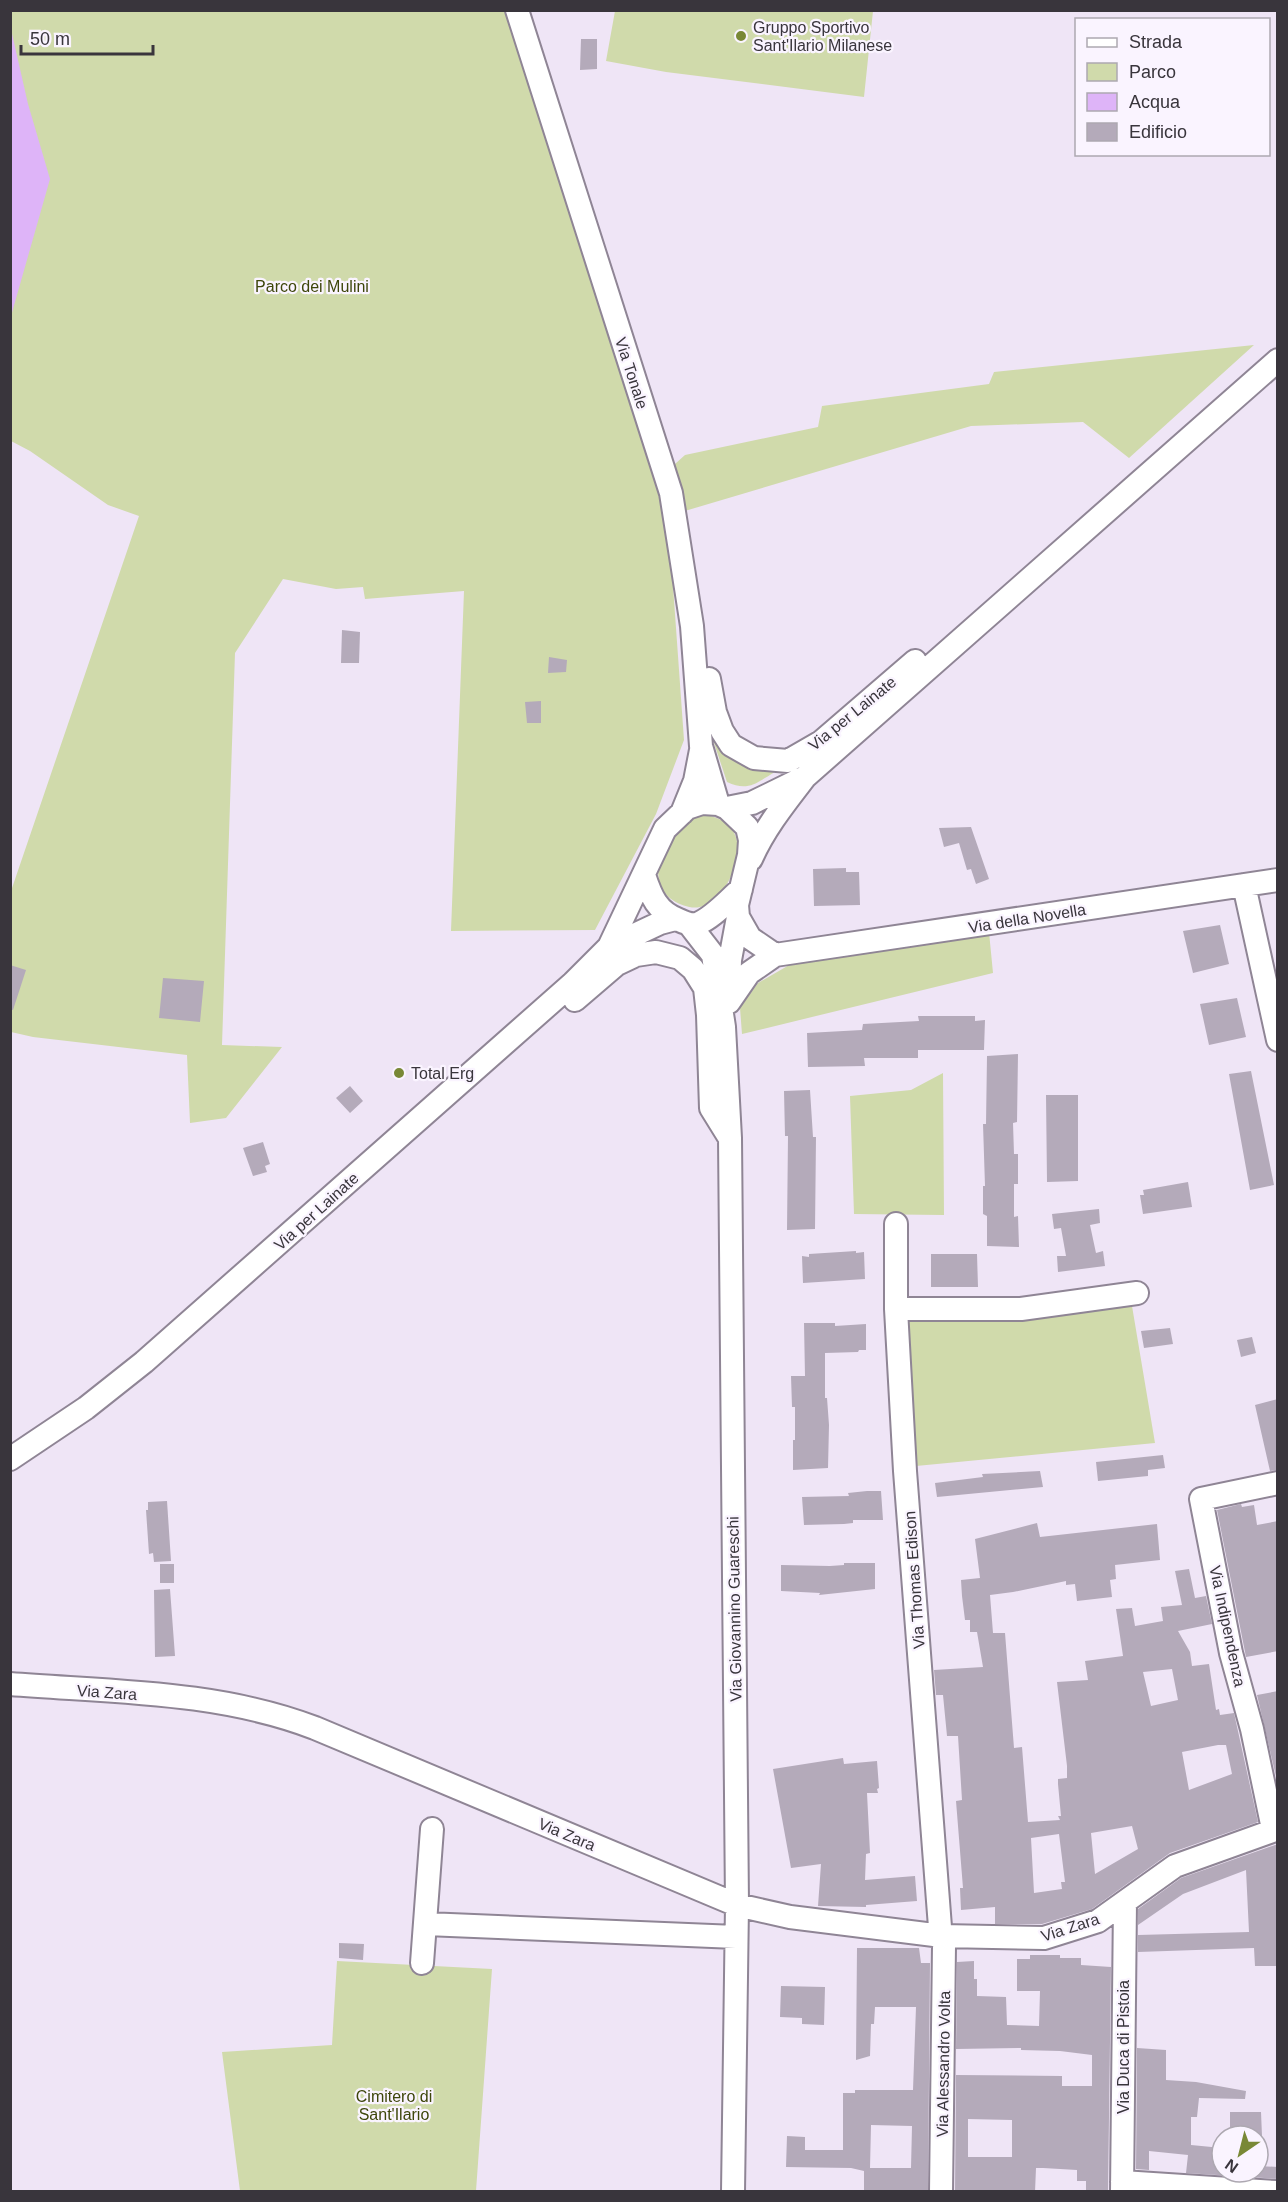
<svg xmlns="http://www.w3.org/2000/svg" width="1288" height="2202" viewBox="0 0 1288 2202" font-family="Helvetica,sans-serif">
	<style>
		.green { fill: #d0daab }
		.water { fill: #deb4f8 }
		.building { fill: #b4aaba; fill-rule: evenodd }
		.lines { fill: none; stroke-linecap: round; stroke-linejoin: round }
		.minor-casing { stroke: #8f8595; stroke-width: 26 }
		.minor { stroke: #fff; stroke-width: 22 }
		.poi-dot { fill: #798836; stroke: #faf4ff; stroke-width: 2 }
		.labels { text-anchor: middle; stroke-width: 4.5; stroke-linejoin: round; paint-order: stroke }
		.poi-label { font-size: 16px; fill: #39353c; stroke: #faf4ff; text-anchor: start }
		.park-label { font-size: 16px; fill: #3d460a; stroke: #faf4ff }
		.street-label { font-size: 16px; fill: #39353c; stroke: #faf4ff }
	</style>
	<rect width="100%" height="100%" fill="#efe5f6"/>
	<!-- green -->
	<path class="green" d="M11,11H511L656,481L685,455L818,427L822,406L989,384L994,372L1254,345L1129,458L1083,422L971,426L668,516L684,740L656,814L595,930L451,931L464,591L365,599L363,587L336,589L283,579L235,653L222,1045L282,1047L226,1118L190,1123L187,1055L33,1037L11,1032V891L139,516L108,505L30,451L11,441Z
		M615,11H873L864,97L666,72L606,61Z
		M713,731L761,770L775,772C756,783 748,792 727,782L714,743Z
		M699,814C742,818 746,851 727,884C721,893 711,905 700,907C691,909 681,905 674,901C654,890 655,861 665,844C673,831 686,820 699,814Z
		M989,932L993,973L742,1034L740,1008L758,983L791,964Z
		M943,1073L944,1215L854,1214L850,1096L911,1090Z
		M1132,1306L1155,1443L916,1466L906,1319L1037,1318Z
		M337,1961L492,1969L476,2191H240L222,2052L332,2045Z"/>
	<!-- water -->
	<path class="water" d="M10,25L28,104L50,179L11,316Z"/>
	<!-- building -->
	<path class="building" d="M581,39H597V69L580,70Z
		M342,630L360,632L359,663H341Z
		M549,657L567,660L566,672L548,673Z
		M541,701V723H527L525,702Z
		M971,827L989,879L976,884L971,869L967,870L959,843L944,847L939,828Z
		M846,868V872H859L860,905L814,906L813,869Z
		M1220,925L1229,964L1193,973L1183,931Z
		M10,965L26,970L13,1010L10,1009Z
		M163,978L204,981L200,1022L159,1018Z
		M1237,998L1246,1037L1209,1045L1200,1004Z
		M918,1016H975V1021L985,1020L984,1050H918V1058H864L865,1066L808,1067L807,1033L862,1030L863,1024L919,1021Z
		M1018,1054L1017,1122L1013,1123L1014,1154H1018V1184H1014V1217L1018,1216L1019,1247L987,1246V1216L983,1214V1186H985L983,1124H986L987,1056Z
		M1251,1071L1274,1185L1250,1190L1229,1074Z
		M350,1086L363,1101L350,1113L336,1098Z
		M810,1090L813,1137H816L815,1229L787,1230L788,1136H785L784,1091Z
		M1046,1095H1078V1181L1047,1182Z
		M263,1142L270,1164L265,1166L267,1172L253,1176L243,1148Z
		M1188,1182L1192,1207L1143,1214L1140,1195H1144L1143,1190Z
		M1099,1209L1100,1223L1090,1225L1096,1253L1103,1251L1105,1266L1058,1272L1057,1256H1066L1061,1228L1054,1229L1052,1214Z
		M856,1251V1253L864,1252L865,1279L803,1283L802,1256L809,1257V1254Z
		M931,1254H977L978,1287H931Z
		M804,1323H835V1326L866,1324V1350H859L858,1352L825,1353V1398H827L829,1425L828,1468L793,1470V1440H795V1407H792L791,1376H805Z
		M1170,1328L1173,1344L1144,1348L1141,1331Z
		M1252,1337L1256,1353L1241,1357L1237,1340Z
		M1278,1399V1470L1270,1471L1255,1405Z
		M1163,1455L1165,1468L1148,1470V1476L1098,1481L1096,1462Z
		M1040,1471L1043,1487L937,1497L935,1483L983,1477L982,1474Z
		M867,1491H881L883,1520H853V1523L844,1524L804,1525L802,1497L849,1496L848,1493Z
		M167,1501L171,1561L154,1562L153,1553L149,1554L146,1510H148V1502Z
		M1241,1504L1242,1507L1254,1505L1257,1525L1278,1521V1651L1246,1657L1217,1510Z
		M1037,1523L1040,1537L1157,1524L1160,1560L1115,1565L1116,1579L1110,1580L1112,1597L1077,1601L1075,1584L1066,1585V1581L1013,1592L990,1595L993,1633H1005L1014,1748L1022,1747L1028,1822L1060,1820L1058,1816H1061L1058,1784V1779L1067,1778V1766L1057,1682L1088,1680L1085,1661L1123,1656L1116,1609L1132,1608L1135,1626L1163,1621L1161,1607L1182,1605L1175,1571L1189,1569L1195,1598L1206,1596L1212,1624L1178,1631L1190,1652L1192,1666L1209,1664L1216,1710L1219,1709L1220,1715L1234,1713L1258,1822L1170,1853L1092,1909L1042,1924H995V1907L961,1910L960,1888H963L956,1801L962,1800L958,1736H947L943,1695H936L934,1670L983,1667L977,1632H970V1620H965L962,1596L961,1580L980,1578L975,1539ZM1172,1669L1178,1700L1151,1706L1143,1672ZM1218,1745H1226L1232,1774L1189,1790L1182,1752ZM1132,1826L1138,1849L1095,1874L1091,1833ZM1059,1834L1065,1882H1061L1062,1889L1034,1893L1031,1838Z
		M844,1563H875V1589L819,1595L820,1593L781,1591V1565L830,1566L844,1565Z
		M160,1564H174V1583H160Z
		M170,1589L175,1656L155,1657L154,1590Z
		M1278,1691V1785L1257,1695Z
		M843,1758L844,1764L877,1761L879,1788L877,1789L878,1793H867L870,1853L866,1854L865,1880L915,1876L917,1901L866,1905V1907L818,1906L821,1864L791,1868L773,1769Z
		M1278,1844V1966H1255L1254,1948L1138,1952V1935L1249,1932L1246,1870L1183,1894L1138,1925V1909L1181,1878Z
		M339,1943L364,1944L363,1960L339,1958Z
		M857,1948H919L921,1963H930L928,2192H864V2171L851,2168L786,2167L787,2136L805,2137V2150H843V2093H855V2090H913L916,2007H875L874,2024H871L870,2056L856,2060ZM871,2125L912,2126L911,2168H870Z
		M1030,1955H1060V1958H1081V1965L1111,1967L1108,2192H1086V2181H1077V2170L1043,2168H1036L1035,2192H955L956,2075L1062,2076V2086H1092V2055L1060,2051L1021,2050V2048L956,2049L957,1962L974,1961V1979H977V1996L1006,1997L1007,2025L1039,2026L1040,1991H1017V1959H1030ZM968,2119L1012,2120V2157H968Z
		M781,1986L825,1987L824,2025L802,2024V2018L780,2017Z
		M1137,2048L1166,2050V2080L1196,2082L1246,2091L1245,2099L1199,2098L1197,2117H1191V2145L1222,2148V2172H1258V2166L1278,2167V2179L1186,2173L1188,2155L1149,2151V2170L1136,2169Z
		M1230,2112H1261L1262,2136H1230Z"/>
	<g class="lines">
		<defs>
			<path id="minor" d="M517,10L671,493L692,626L701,746L718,804
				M709,679L715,712L722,731L731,745L754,758L788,761L821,742L915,661
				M727,808L752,803L801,779
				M682,813L695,781L701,750
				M751,859C764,829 785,803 805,777L1278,360
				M644,875C651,896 657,912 679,920C685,923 691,925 697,924C713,918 728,900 741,889
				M1244,885L1278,1040
				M689,924L713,955L724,1027L730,1138L737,1905L733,2192
				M609,947L660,923L675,919
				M775,955L1278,880
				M729,990L730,960L738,917
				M575,1000L617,964L636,955L656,952L680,958L693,969L705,988L708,1015L711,1108L729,1137
				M729,1002L749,973L775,955
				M896,1224V1309L905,1471L940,1927L944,1946L941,2192
				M896,1309H1021L1137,1293
				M10,1459L86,1408L144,1362L573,983L609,947L665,829L687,808L702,803L718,804L727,808L747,827L750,840L749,855L737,905L738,917L750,938L775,955
				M10,1684C112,1692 219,1691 315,1728L737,1905L790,1917L942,1936L1044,1938L1098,1921L1175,1866L1278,1829
				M1273,1829L1252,1729L1231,1653L1201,1499L1278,1483
				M426,1924L736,1937
				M422,1963L432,1829
				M1122,2182L1275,2192
				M1122,2192L1125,1902"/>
		</defs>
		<!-- minor casing -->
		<use href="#minor" class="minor-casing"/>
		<!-- minor -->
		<use href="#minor" class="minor"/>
	</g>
	<!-- markers -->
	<g class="poi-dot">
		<circle cx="741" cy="36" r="6"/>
		<circle cx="399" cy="1073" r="6"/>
	</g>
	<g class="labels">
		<!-- poi labels -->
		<g class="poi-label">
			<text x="753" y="33">Gruppo Sportivo<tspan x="753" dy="18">Sant'Ilario Milanese</tspan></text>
			<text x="411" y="1079">Total Erg</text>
		</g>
		<!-- park labels -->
		<g class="park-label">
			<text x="312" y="292">Parco dei Mulini</text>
			<text x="394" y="2102">Cimitero di<tspan x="394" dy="18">Sant'Ilario</tspan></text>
		</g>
		<!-- street labels -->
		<g class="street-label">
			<text transform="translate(632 373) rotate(72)" y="6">Via Tonale</text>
			<text transform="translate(852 713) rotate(-39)" y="6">Via per Lainate</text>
			<text transform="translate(1027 918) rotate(-9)" y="6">Via della Novella</text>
			<text transform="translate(316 1211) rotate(-42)" y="6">Via per Lainate</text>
			<text transform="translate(914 1580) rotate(-94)" y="6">Via Thomas Edison</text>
			<text transform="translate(734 1609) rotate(-91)" y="6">Via Giovannino Guareschi</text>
			<text transform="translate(1228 1626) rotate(78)" y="6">Via Indipendenza</text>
			<text transform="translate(107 1692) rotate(4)" y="6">Via Zara</text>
			<text transform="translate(567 1834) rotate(23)" y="6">Via Zara</text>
			<text transform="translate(1070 1927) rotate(-18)" y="6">Via Zara</text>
			<text transform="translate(1123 2047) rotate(-90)" y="6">Via Duca di Pistoia</text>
			<text transform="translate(943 2064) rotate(-89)" y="6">Via Alessandro Volta</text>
		</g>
	</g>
	<!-- border -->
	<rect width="1288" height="2202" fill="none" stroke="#39353c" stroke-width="24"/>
	<!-- legend -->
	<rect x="1075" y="18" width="195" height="138" fill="#faf4ff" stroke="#ada8b1" stroke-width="1.5"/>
	<rect x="1087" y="38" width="30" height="9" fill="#ffffff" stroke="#ada8b1" stroke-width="1.5"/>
	<text x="1129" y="48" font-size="18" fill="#39353c">Strada</text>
	<rect x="1087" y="63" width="30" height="18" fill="#d0daab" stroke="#ada8b1" stroke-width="1.5"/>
	<text x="1129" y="78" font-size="18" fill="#39353c">Parco</text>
	<rect x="1087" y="93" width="30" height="18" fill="#deb4f8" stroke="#ada8b1" stroke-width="1.5"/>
	<text x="1129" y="108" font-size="18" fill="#39353c">Acqua</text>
	<rect x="1087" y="123" width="30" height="18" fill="#b4aaba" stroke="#ada8b1" stroke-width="1.5"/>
	<text x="1129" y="138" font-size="18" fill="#39353c">Edificio</text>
	<!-- north arrow -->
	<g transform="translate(1240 2154) rotate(215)"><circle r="28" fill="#faf4ff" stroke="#ada8b1" stroke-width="1.5"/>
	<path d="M0-4.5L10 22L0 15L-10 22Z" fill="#798836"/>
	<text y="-9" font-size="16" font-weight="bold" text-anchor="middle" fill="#39353c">N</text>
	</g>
	<!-- scale -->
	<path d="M21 45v9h132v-9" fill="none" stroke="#39353c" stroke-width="3"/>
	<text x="30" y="45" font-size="18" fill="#39353c" stroke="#faf4ff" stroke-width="4.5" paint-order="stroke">50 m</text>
</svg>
